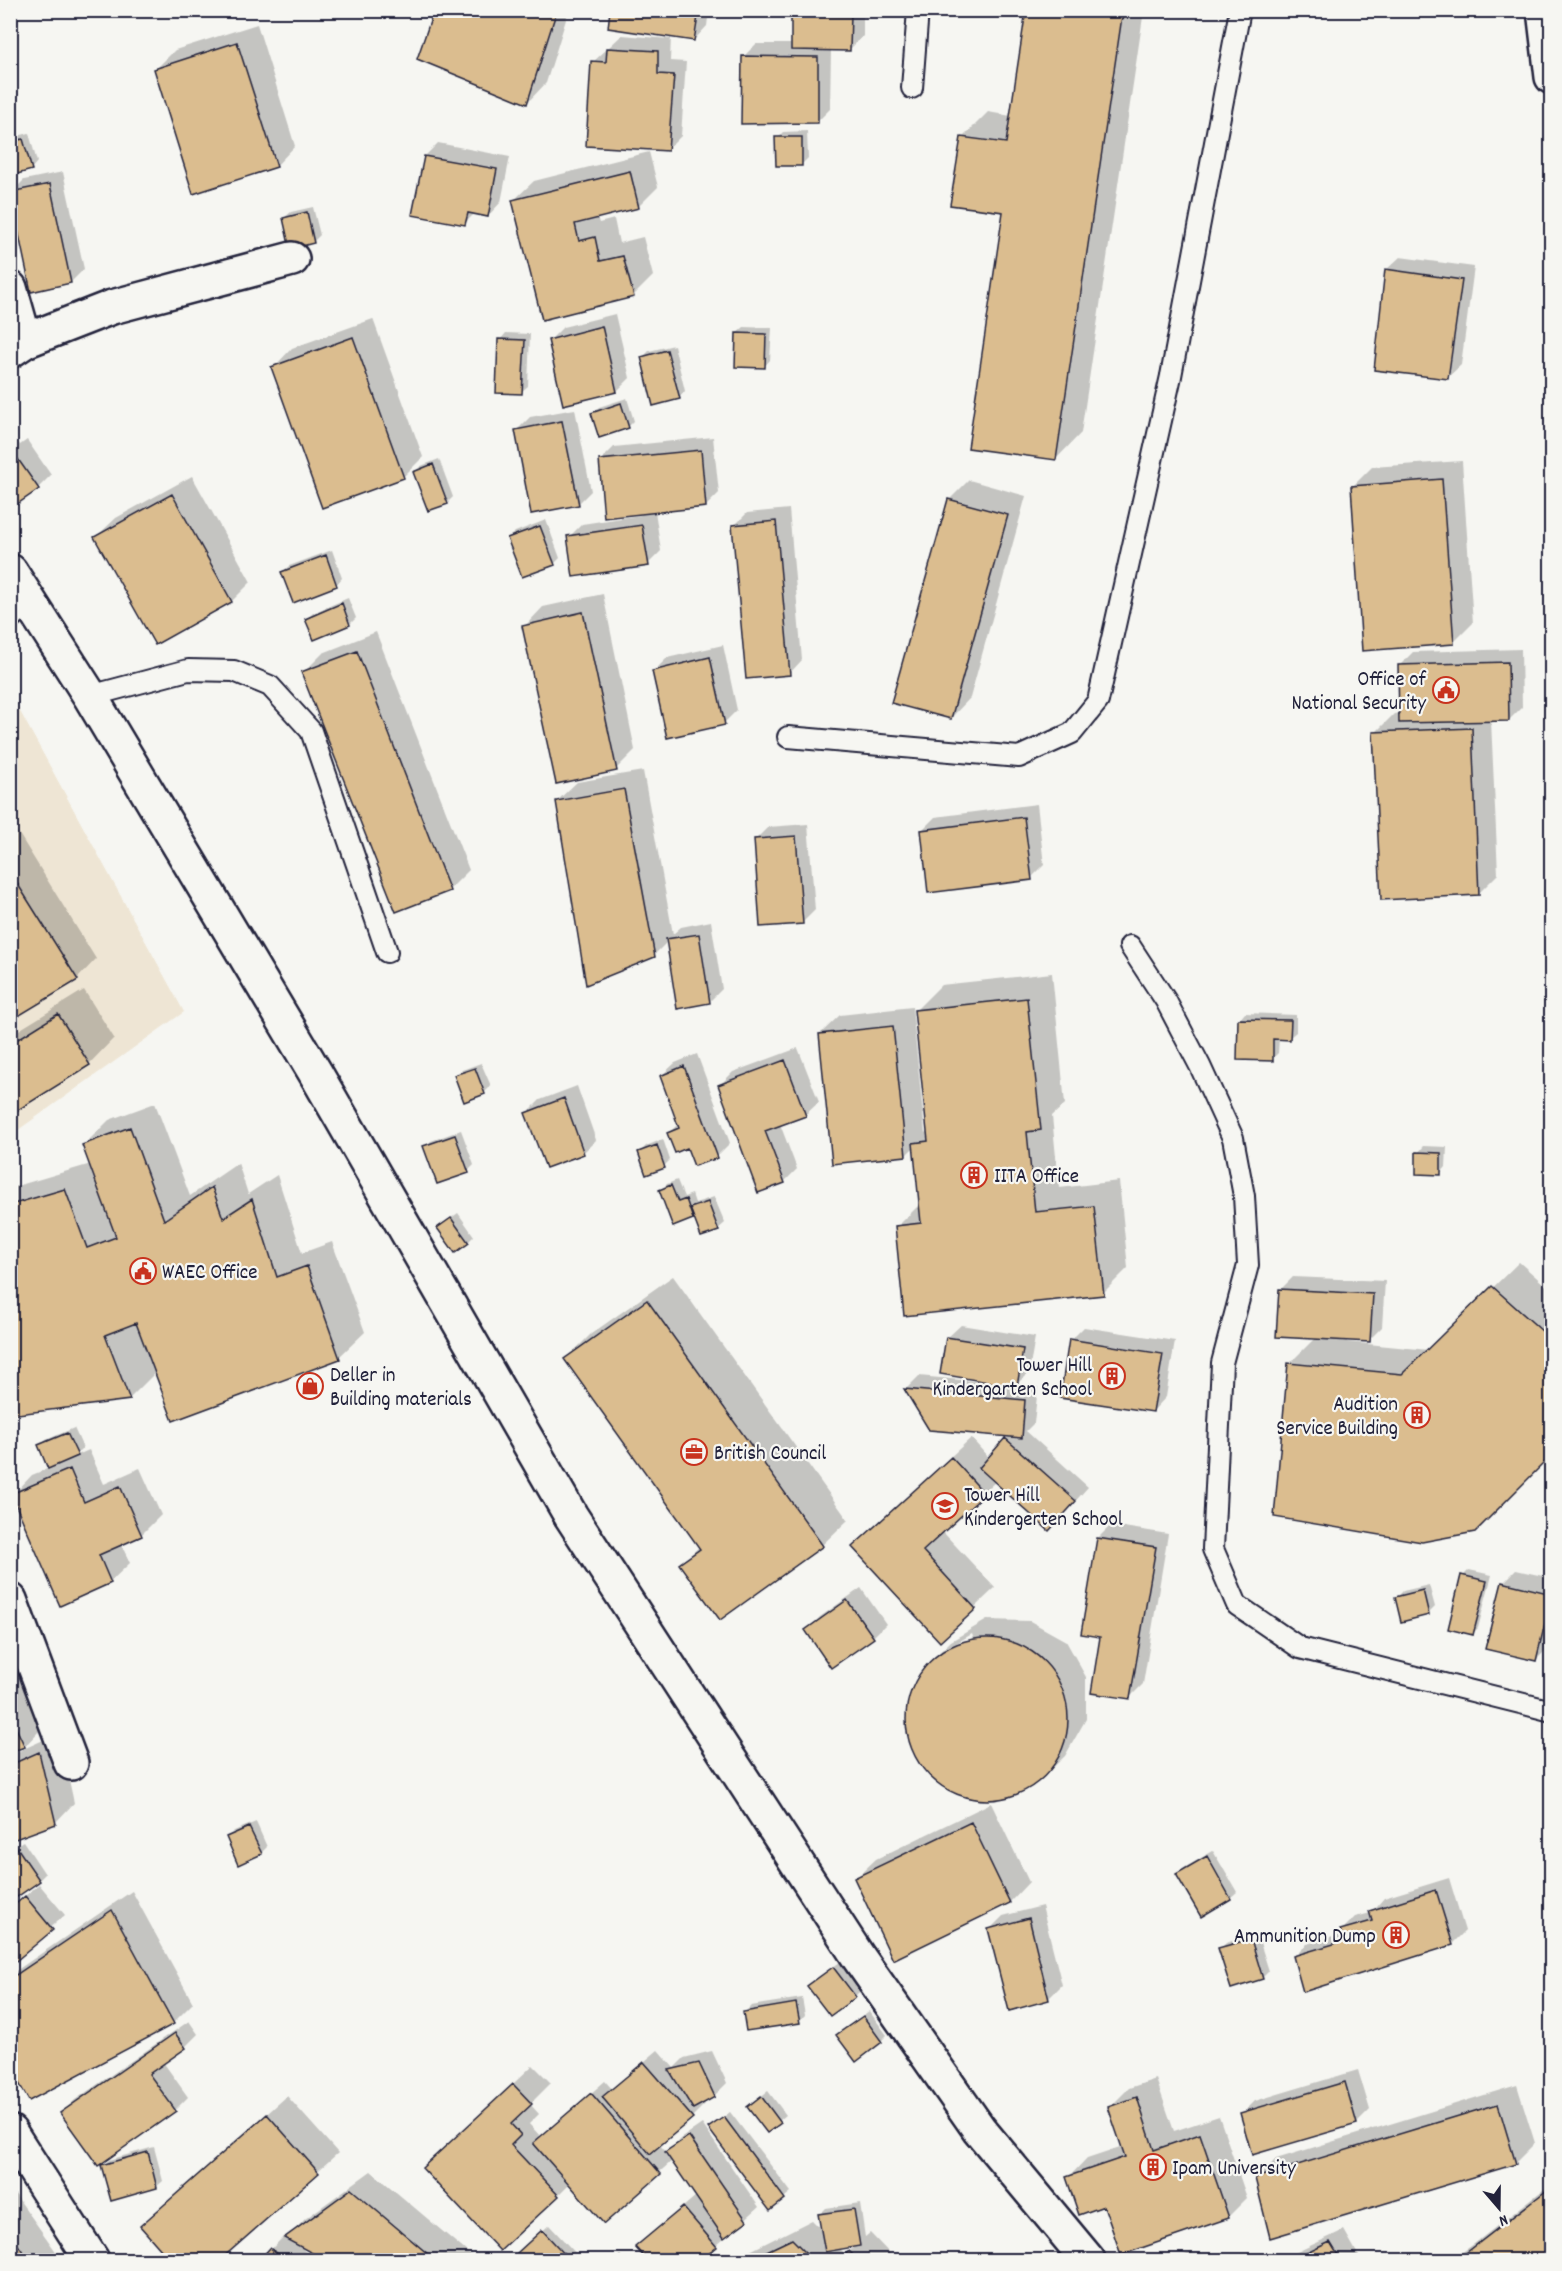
<svg xmlns="http://www.w3.org/2000/svg" width="1562" height="2271" viewBox="0 0 1562 2271" font-family="Dekko,sans-serif">
	<style>
		.built { fill: #eee5d4 }
		.shadow { fill: #0003; fill-rule: evenodd }
		.building { fill: #dbbd8f; stroke: #22223b; stroke-width: 1.5 }
		.lines { fill: none; stroke-linecap: round; stroke-linejoin: round }
		.service-casing { stroke: #22223b; stroke-width: 24 }
		.minor-casing { stroke: #22223b; stroke-width: 38 }
		.tertiary-casing { stroke: #22223b; stroke-width: 38 }
		.secondary-casing { stroke: #22223b; stroke-width: 38 }
		.service { stroke: #f6f6f2; stroke-width: 20 }
		.minor { stroke: #f6f6f2; stroke-width: 33 }
		.tertiary { stroke: #f6f6f2; stroke-width: 33 }
		.secondary { stroke: #f6f6f2; stroke-width: 33 }
		.labels { text-anchor: middle; stroke-width: 4.5; stroke-linejoin: round; paint-order: stroke }
		.poi-label { font-size: 21px; fill: #22223b; stroke: #f6f6f2; text-anchor: start }
	</style>
	<rect width="100%" height="100%" fill="#f6f6f2"/>
	<filter id="ink" filterUnits="userSpaceOnUse"><feTurbulence type="fractalNoise" baseFrequency=".0167" numOctaves="2"/><feDisplacementMap in="SourceGraphic" scale="12" xChannelSelector="R" yChannelSelector="G"/><feConvolveMatrix kernelMatrix="1 2 1 2 8 2 1 2 1" color-interpolation-filters="sRGB"/></filter>
	<g filter="url(#ink)">
		<!-- built -->
		<path class="built" d="M10,693L184,1012L11,1135H10Z"/>
		<!-- shadow -->
		<path class="shadow" d="M435,10H569L546,83L527,103Z
			M612,10H709L707,26L694,40L671,36L670,61L686,62L681,136L668,149L593,62L622,35L670,39V36Z
			M795,10H863V36L850,49H831L830,109L817,122L743,57L756,44H792L793,13Z
			M1027,10H1144L1081,433L1056,459L1005,211L962,138L988,112L1011,116Z
			M257,24L295,146L276,166L156,69L175,50Z
			M807,131L808,158L802,164L777,138L783,132Z
			M29,133L37,162L31,169L10,174V138Z
			M438,143L510,157L501,202L488,216L475,213L465,223L425,156Z
			M649,152L658,187L638,207L597,217L599,223L614,219L619,243L643,237L653,276L633,296L514,200L534,181Z
			M63,172L84,269L71,282L11,193L24,180Z
			M313,207L320,235L313,242L284,218L291,212Z
			M1400,257L1474,267L1461,365L1447,378L1386,270Z
			M615,314L630,378L617,391L550,340L563,327Z
			M373,319L423,457L403,477L273,368L292,348Z
			M744,327L772,328L770,360L764,367L737,333Z
			M506,333L530,334L528,386L521,392L500,340Z
			M674,345L685,391L679,398L643,357L649,351Z
			M627,398L634,421L628,427L592,414L599,407Z
			M575,409L591,491L578,504L517,430L530,417Z
			M10,432L20,445L27,440L51,475L38,488L10,507Z
			M713,437L719,493L706,506L655,511L661,551L648,564L569,537L582,524L641,515L601,460L614,447Z
			M439,459L453,497L447,503L414,472L421,466Z
			M1462,461L1473,623L1453,643L1352,487L1372,467Z
			M192,476L251,582L232,601L156,643L96,537L116,518Z
			M969,480L1026,496L970,698L951,718L949,500Z
			M789,509L802,660L789,674L734,526L747,513Z
			M546,520L560,558L554,564L508,538L515,532Z
			M332,550L342,578L336,585L282,572L289,566Z
			M603,594L635,750L616,769L524,627L543,607Z
			M348,598L356,618L350,624L307,619L313,613Z
			M376,632L469,870L449,890L303,673L323,653Z
			M723,645L737,710L724,723L654,671L667,658Z
			M1521,649L1522,707L1509,720H1491L1498,874L1478,894L1375,733L1394,714L1400,713V665L1413,652Z
			M643,771L673,934L681,927L711,921L722,989L709,1002L668,941L654,955L557,801L577,782Z
			M1037,804L1044,865L1031,878L922,830L935,817Z
			M11,821L96,959L77,979L10,1019Z
			M808,824L815,910L802,923L755,840L768,827Z
			M1052,973L1065,1104L1052,1116L1059,1188L1119,1181L1128,1268L1103,1293L897,1227L921,1203L915,1146L906,1155L820,1034L840,1015L912,1007L925,1133L928,1130L916,1010L941,985Z
			M84,990L114,1038L89,1064L10,1113V1028L14,1033Z
			M1245,1013L1296,1015V1032L1289,1038H1279L1278,1053L1272,1059L1239,1020Z
			M798,1048L819,1102L805,1115L780,1124L797,1169L784,1182L720,1085L733,1072Z
			M697,1054L730,1143L717,1156L688,1146L669,1133L679,1123L661,1076L675,1063Z
			M481,1063L491,1086L484,1093L456,1076L462,1070Z
			M577,1086L596,1140L583,1153L527,1113L540,1100Z
			M155,1103L190,1196L238,1163L248,1194L277,1175L302,1253L332,1242L365,1332L339,1357L156,1372L129,1399L10,1413V1188L91,1164L84,1145L109,1120Z
			M461,1130L474,1165L468,1171L425,1147L431,1141Z
			M663,1139L670,1160L664,1166L640,1152L646,1146Z
			M1424,1146L1447,1147L1446,1167L1440,1174L1418,1153Z
			M677,1180L684,1197L692,1194L695,1203L714,1197L725,1223L718,1229L702,1235L695,1217L674,1225L661,1190L667,1184Z
			M458,1213L474,1236L468,1242L438,1228Z
			M1519,1262L1552,1291V1453L1289,1364L1316,1337L1280,1290L1293,1277L1385,1281L1382,1327L1369,1340L1347,1339V1342L1429,1350Z
			M673,1276L848,1520L822,1545L720,1618L681,1564L700,1546L566,1359L591,1334Z
			M961,1325L1035,1337L1029,1372L1016,1385L1038,1387L1034,1423L1026,1431L1088,1487L1062,1516L996,1481L942,1531L995,1588L940,1640L873,1528L971,1438L989,1458L1010,1435L930,1428L906,1389L919,1376L982,1382V1380L947,1338Z
			M1084,1327L1175,1341L1166,1397L1153,1411L1071,1340Z
			M74,1428L83,1448L75,1456L89,1450L104,1484L140,1468L161,1515L141,1535L121,1544L130,1563L110,1582L13,1495L32,1475L49,1468L40,1446L46,1440Z
			M1111,1525L1168,1534L1143,1684L1130,1697L1101,1636L1098,1538Z
			M1469,1570L1492,1575L1478,1628L1472,1634L1463,1576Z
			M1516,1570L1552,1578V1636L1549,1647L1536,1660L1503,1583Z
			M1429,1585L1435,1607L1429,1613L1396,1598L1403,1591Z
			M861,1588L886,1624L873,1637L807,1630L820,1617Z
			M987,1620L1030,1621L1066,1641L1086,1677V1719L1065,1756L1044,1776L1008,1797L966,1796L930,1776L909,1739L910,1698L931,1661L951,1641ZM972,1634L973,1637L941,1656V1652Z
			M15,1664L44,1726L25,1746L10,1751V1666Z
			M59,1733L74,1803L55,1823L10,1839V1755Z
			M991,1803L1029,1882L1010,1902L894,1958L856,1878L876,1859Z
			M256,1822L267,1847L261,1853L228,1837L234,1831Z
			M23,1841L45,1874L39,1880L10,1892V1849Z
			M1213,1851L1237,1892L1230,1898L1178,1875L1184,1868Z
			M1449,1878L1465,1931L1452,1944L1294,1957L1307,1944L1343,1933L1342,1930L1355,1917L1371,1913L1384,1898Z
			M39,1884L65,1915L10,1964V1909Z
			M132,1891L193,2003L173,2023L29,2099L10,2064V1975Z
			M1042,1906L1062,1985L1049,1998L1010,2009L990,1929L1003,1916Z
			M1257,1933L1269,1971L1263,1977L1232,1987L1220,1949L1226,1943Z
			M840,1962L861,1990L855,1996L815,1980Z
			M802,1998L805,2015L799,2021L745,2012L751,2006Z
			M869,2011L887,2035L881,2041L844,2029Z
			M189,2021L198,2034L185,2047L163,2062L188,2097L175,2110L62,2113L75,2100Z
			M658,2050L674,2068L684,2058L712,2051L727,2083L714,2096L703,2102L705,2104L692,2117L659,2144L667,2153L680,2139L702,2124L759,2207L699,2260H649L637,2247L697,2195L673,2160L604,2222L570,2183L558,2195L444,2149L533,2065L551,2083L530,2104L539,2114L529,2124L541,2137L605,2081L612,2089Z
			M1358,2070L1370,2110L1357,2123L1242,2114L1255,2101Z
			M1156,2079L1174,2131L1219,2116L1247,2198L1228,2217L1105,2204L1068,2178L1087,2158L1123,2146L1109,2108L1129,2088Z
			M1517,2085L1535,2143L1515,2163L1256,2179L1276,2159Z
			M768,2091L786,2115L767,2131L755,2101Z
			M287,2096L338,2153L218,2260H172L142,2226Z
			M730,2112L791,2192L770,2209L710,2128Z
			M154,2147L163,2181L156,2187L103,2166L109,2160Z
			M371,2171L473,2257L469,2260H317L321,2256L294,2241L314,2260H261L284,2236L287,2238L305,2219Z
			M1552,2183V2260H1451L1474,2244Z
			M10,2187L57,2253L49,2260H10Z
			M860,2203L865,2237L870,2233L896,2260H736L742,2255L812,2220L823,2231L820,2214L826,2208ZM856,2245L846,2255L839,2248Z
			M549,2225L582,2260H526L519,2253Z
			M1344,2230L1361,2260H1280Z
			M1192,2252L1196,2260H1174L1175,2259Z
			M620,2255L625,2260H614Z"/>
		<!-- building -->
		<path class="building" d="M434,10H557L527,104L417,59Z
			M610,10H699L694,41L608,28Z
			M1026,10H1123L1056,460L968,448L1003,212L950,205L961,137L1006,143Z
			M791,12L851,13L850,51L791,50Z
			M237,42L277,167L193,194L154,69Z
			M607,48L658,51V74L674,75L668,151L586,146L591,61L606,62Z
			M742,56L818,57V123L741,124Z
			M775,137H802V166H776Z
			M23,139L32,170L10,176V142Z
			M424,156L497,169L488,217L468,213L465,225L412,215Z
			M630,171L639,208L575,224L579,241L595,237L600,261L623,256L634,297L542,320L512,200Z
			M50,184L71,283L31,292L10,192Z
			M307,212L314,243L290,249L283,218Z
			M1385,269L1462,280L1448,379L1374,370Z
			M602,326L617,392L563,405L548,340Z
			M736,333L766,334L765,368L735,367Z
			M353,337L404,478L322,508L271,367Z
			M498,339L525,340L522,394L496,393Z
			M667,350L680,399L653,406L641,357Z
			M621,403L629,428L599,438L591,413Z
			M562,421L579,505L531,514L515,430Z
			M701,450L706,507L604,518L599,460Z
			M13,452L39,489L10,509V454Z
			M433,464L448,504L428,511L413,472Z
			M1442,479L1454,644L1362,651L1351,486Z
			M172,494L232,602L155,645L94,537Z
			M948,499L1008,515L951,719L891,703Z
			M776,521L790,675L746,679L732,525Z
			M642,525L649,566L573,577L567,536Z
			M540,526L555,565L522,577L507,538Z
			M326,555L337,586L293,603L281,572Z
			M342,603L350,625L314,640L305,619Z
			M583,612L617,771L556,784L522,626Z
			M357,651L450,891L396,912L301,672Z
			M710,657L725,725L667,738L652,671Z
			M1508,662L1509,721L1399,723L1398,665Z
			M1472,728L1479,895L1381,900L1373,732Z
			M624,789L655,957L586,985L556,801Z
			M1024,817L1032,880L928,893L921,830Z
			M796,836L803,924L760,927L754,839Z
			M10,872L78,980L10,1021Z
			M699,934L710,1003L677,1009L666,939Z
			M1027,998L1041,1130L1027,1132L1035,1212L1094,1206L1104,1295L904,1316L895,1226L921,1223L913,1143L928,1141L914,1010Z
			M58,1014L90,1065L10,1115V1044Z
			M1238,1019L1291,1020L1290,1040L1273,1039V1061L1237,1060Z
			M893,1026L906,1156L832,1164L819,1034Z
			M785,1060L806,1116L765,1131L785,1183L758,1193L718,1085Z
			M684,1066L718,1158L694,1166L687,1148L675,1153L667,1133L679,1128L660,1076Z
			M475,1068L485,1094L464,1102L454,1075Z
			M564,1098L584,1154L546,1168L525,1113Z
			M130,1127L164,1220L212,1187L223,1218L252,1199L277,1277L307,1266L340,1359L173,1421L136,1323L105,1335L130,1400L10,1415V1205L65,1189L87,1248L116,1237L82,1145Z
			M455,1135L469,1173L437,1184L423,1146Z
			M657,1145L665,1168L646,1175L638,1152Z
			M1416,1152L1441,1153V1175L1416,1174Z
			M671,1185L678,1202L686,1199L693,1219L673,1227L659,1190Z
			M708,1202L719,1231L701,1237L690,1208Z
			M451,1218L469,1243L455,1253L437,1228Z
			M1492,1286L1552,1340V1455L1475,1532L1422,1542L1274,1517L1288,1363L1402,1374Z
			M1279,1289L1373,1294L1370,1342L1276,1337Z
			M647,1300L823,1546L720,1620L679,1564L700,1549L564,1359Z
			M946,1337L1023,1349L1017,1387L940,1374Z
			M1069,1339L1163,1354L1153,1412L1060,1398Z
			M904,1389L1025,1400L1022,1438L929,1430Z
			M67,1433L78,1456L48,1469L38,1445Z
			M1005,1438L1076,1501L1049,1531L979,1468Z
			M951,1457L985,1494L923,1551L976,1609L940,1642L852,1547Z
			M70,1469L84,1502L120,1486L142,1536L99,1555L111,1583L60,1606L11,1494Z
			M1097,1538L1156,1547L1130,1699L1091,1693L1100,1637L1081,1634Z
			M1461,1575L1487,1581L1473,1635L1448,1629Z
			M1502,1582L1552,1594L1536,1661L1485,1649Z
			M1423,1590L1429,1615L1401,1622L1395,1597Z
			M847,1600L874,1638L831,1668L805,1630Z
			M906 1719a81 81 0 1 1 162 0a81 81 0 1 1-162 0Z
			M10,1715L25,1747L10,1752Z
			M39,1752L56,1824L10,1841V1765Z
			M971,1822L1010,1903L893,1960L854,1878Z
			M249,1827L262,1854L238,1865L226,1837Z
			M16,1846L40,1881L14,1899L10,1894V1850Z
			M1207,1856L1231,1899L1201,1917L1176,1874Z
			M1436,1890L1453,1945L1303,1992L1293,1956L1344,1941L1340,1930L1372,1921L1369,1911Z
			M25,1896L53,1930L10,1966V1909Z
			M112,1910L174,2024L29,2101L10,2067V1979Z
			M1029,1918L1049,2000L1009,2011L988,1929Z
			M1251,1939L1263,1979L1231,1989L1218,1948Z
			M833,1967L856,1997L830,2016L807,1986Z
			M796,2003L800,2023L746,2031L743,2012Z
			M863,2016L882,2042L856,2062L836,2035Z
			M175,2033L186,2048L149,2074L176,2111L98,2166L60,2113Z
			M644,2062L693,2118L650,2154L602,2097Z
			M699,2063L715,2097L693,2109L669,2070Z
			M1345,2082L1357,2124L1252,2155L1240,2113Z
			M513,2084L532,2104L511,2124L521,2135L511,2145L559,2196L500,2251L422,2168Z
			M591,2093L661,2174L604,2224L533,2143Z
			M761,2096L781,2123L767,2133L747,2107Z
			M1137,2097L1154,2150L1200,2134L1229,2218L1121,2255L1104,2206L1079,2215L1066,2177L1125,2157L1108,2107Z
			M1498,2104L1516,2164L1270,2238L1255,2178Z
			M267,2114L319,2173L220,2260H170L140,2226Z
			M724,2117L785,2199L770,2211L708,2128Z
			M689,2136L747,2221L724,2238L665,2152Z
			M148,2152L157,2188L111,2201L101,2165Z
			M1552,2187V2260H1457L1551,2187Z
			M351,2189L435,2260H325L284,2238Z
			M683,2207L717,2247L701,2260H647L635,2247Z
			M854,2209L860,2246L825,2252L818,2214Z
			M542,2230L570,2260H524L517,2253Z
			M10,2234L29,2260H10Z
			M792,2239L813,2260H748Z
			M1330,2242L1341,2260H1292Z
			M270,2248L286,2260H259Z
			M849,2251L858,2260H839Z"/>
		<g class="lines">
			<defs>
				<path id="service" d="M912,88L918,10
					M10,619L29,600
					M90,696L188,670L234,671L270,686L311,731L387,952
					M788,737L1019,757L1072,733L1098,701L1171,376L1240,10
					M1130,946L1166,1001L1200,1066L1233,1138L1244,1196L1248,1265L1222,1363L1213,1549L1237,1605L1300,1648L1552,1711"/>
				<path id="minor" d="M10,288L25,341
					M10,351L25,341L112,307L292,259
					M10,571L90,696L316,1074L571,1516L859,1958L979,2129L1088,2260
					M10,1600L71,1763"/>
				<path id="tertiary" d="M1544,10L1552,77"/>
				<path id="secondary" d="M10,2132L92,2260"/>
			</defs>
			<!-- service casing -->
			<use href="#service" class="service-casing"/>
			<!-- minor casing -->
			<use href="#minor" class="minor-casing"/>
			<!-- tertiary casing -->
			<use href="#tertiary" class="tertiary-casing"/>
			<!-- secondary casing -->
			<use href="#secondary" class="secondary-casing"/>
			<!-- service -->
			<use href="#service" class="service"/>
			<!-- minor -->
			<use href="#minor" class="minor"/>
			<!-- tertiary -->
			<use href="#tertiary" class="tertiary"/>
			<!-- secondary -->
			<use href="#secondary" class="secondary"/>
		</g>
	</g>
	<!-- icons -->
	<defs>
		<symbol id="civic-ring" viewBox="-11 -11 22 22"><circle r="9.5" fill="#f6f6f2" stroke="#c8321e" stroke-width="1.5"/><path d="M-.6-6.5H3V-4.5H.6V-3L4-1V1h2V6H-6V1h2V-1L-.6-3ZM-1.2 2.5V6h2.4V2.5Z" fill="#c8321e"/></symbol>
		<symbol id="building-ring" viewBox="-11 -11 22 22"><circle r="9.5" fill="#f6f6f2" stroke="#c8321e" stroke-width="1.5"/><path d="M-4-6H4V6H1V3H-1V6H-4ZM-2.5-4.3h1.7v1.8h-1.7ZM.8-4.3h1.7v1.8H.8ZM-2.5-1h1.7V.8h-1.7ZM.8-1h1.7V.8H.8Z" fill="#c8321e"/></symbol>
		<symbol id="shop-ring" viewBox="-11 -11 22 22"><circle r="9.5" fill="#f6f6f2" stroke="#c8321e" stroke-width="1.5"/><path d="M-5-2.5h2.3a2.7 3.5 0 0 1 5.4 0H5L5.5 6h-11ZM-1.5-2.5h3a1.5 2.3 0 0 0-3 0Z" fill="#c8321e"/></symbol>
		<symbol id="office-ring" viewBox="-11 -11 22 22"><circle r="9.5" fill="#f6f6f2" stroke="#c8321e" stroke-width="1.5"/><path d="M-6-3h4V-5.5h4V-3h4V5H-6ZM-1-4.5V-3h2v-1.5ZM-6 0V1H6V0Z" fill="#c8321e"/></symbol>
		<symbol id="school-ring" viewBox="-11 -11 22 22"><circle r="9.5" fill="#f6f6f2" stroke="#c8321e" stroke-width="1.5"/><path d="M0-5L7-2L0 1L-7-2ZM-4 1L0 2.5L4 1V4Q0 6-4 4Z" fill="#c8321e"/></symbol>
	</defs>
	<g fill-rule="evenodd">
		<use href="#civic-ring" x="1431" y="675" width="30" height="30"/>
		<use href="#building-ring" x="959" y="1160" width="30" height="30"/>
		<use href="#civic-ring" x="128" y="1256" width="30" height="30"/>
		<use href="#building-ring" x="1097" y="1361" width="30" height="30"/>
		<use href="#shop-ring" x="295" y="1371" width="30" height="30"/>
		<use href="#building-ring" x="1402" y="1400" width="30" height="30"/>
		<use href="#office-ring" x="679" y="1437" width="30" height="30"/>
		<use href="#school-ring" x="930" y="1491" width="30" height="30"/>
		<use href="#building-ring" x="1381" y="1920" width="30" height="30"/>
		<use href="#building-ring" x="1138" y="2152" width="30" height="30"/>
	</g>
	<g class="labels">
		<!-- poi labels -->
		<g class="poi-label">
			<text x="1426" y="685" text-anchor="end">Office of<tspan x="1426" dy="24">National Security</tspan></text>
			<text x="994" y="1182">IITA Office</text>
			<text x="162" y="1278">WAEC Office</text>
			<text x="1092" y="1371" text-anchor="end">Tower Hill<tspan x="1092" dy="24">Kindergarten School</tspan></text>
			<text x="330" y="1381">Deller in<tspan x="330" dy="24">Building materials</tspan></text>
			<text x="1398" y="1410" text-anchor="end">Audition<tspan x="1398" dy="24">Service Building</tspan></text>
			<text x="714" y="1459">British Council</text>
			<text x="964" y="1501">Tower Hill<tspan x="964" dy="24">Kindergerten School</tspan></text>
			<text x="1376" y="1942" text-anchor="end">Ammunition Dump</text>
			<text x="1172" y="2174">Ipam University</text>
		</g>
	</g>
	<!-- margin -->
	<rect width="1562" height="2271" fill="none" stroke="#f6f6f2" stroke-width="36"/>
	<rect x="18" y="18" width="1526" height="2235" fill="none" stroke="#22223b" stroke-width="2" filter="url(#ink)"/>
	<!-- north arrow -->
	<g transform="translate(1499 2208) rotate(160)" stroke="#f6f6f2" stroke-width="4.5" paint-order="stroke">
	<path d="M0-4.5L10 22L0 15L-10 22Z" fill="#22223b"/>
	<text y="-9" font-size="16" font-weight="bold" text-anchor="middle" fill="#22223b">N</text>
	</g>
</svg>
